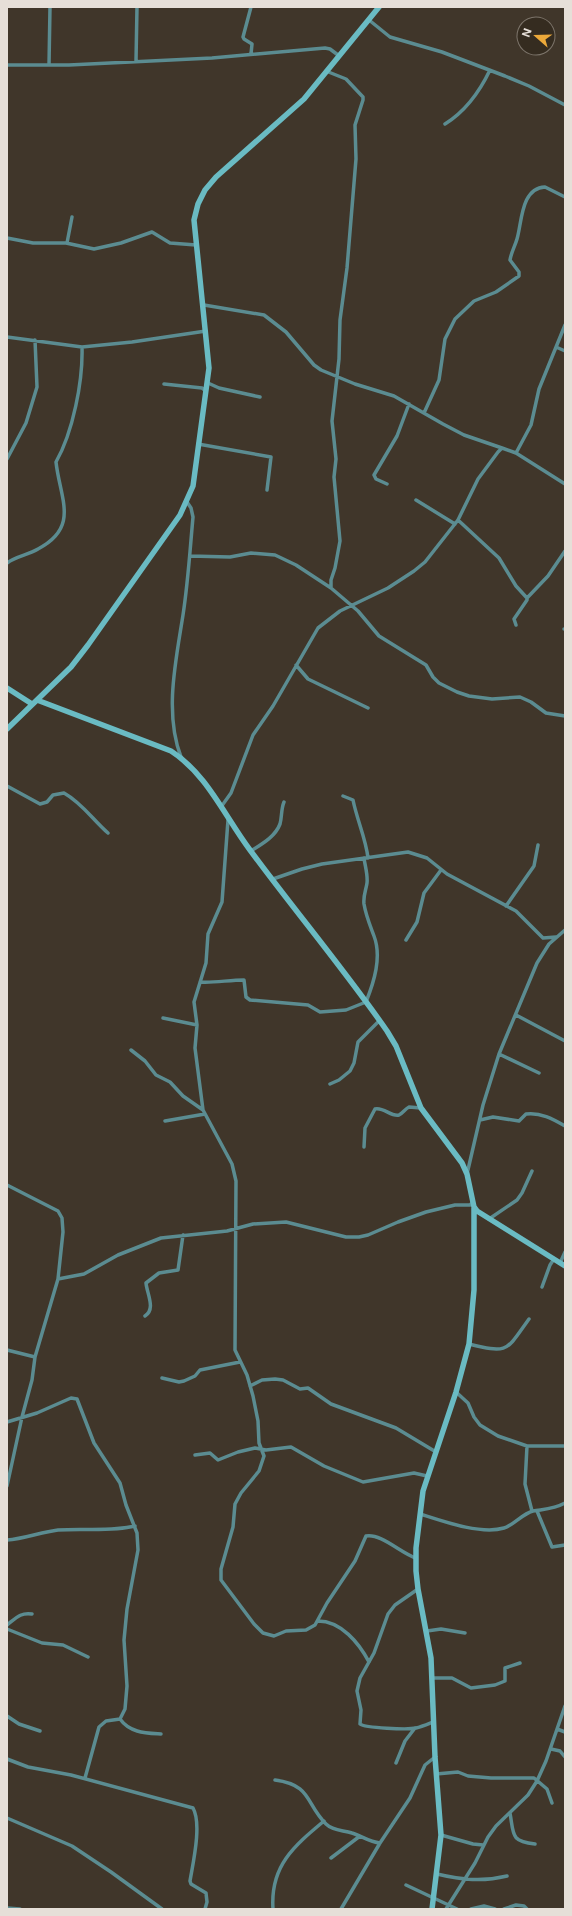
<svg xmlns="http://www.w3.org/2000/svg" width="572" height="1916" viewBox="0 0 572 1916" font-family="Inter,sans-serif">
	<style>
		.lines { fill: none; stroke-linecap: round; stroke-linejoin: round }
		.street { stroke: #5b8c91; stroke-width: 3.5 }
		.secondary { stroke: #6abbc3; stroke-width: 5.5 }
	</style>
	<rect width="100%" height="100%" fill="#40362a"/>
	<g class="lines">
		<!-- street -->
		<path class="street" d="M369,20L390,37L442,52L505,76L529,86L565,105
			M251,54L252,44L244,39L243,37L251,7
			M136,61L137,7
			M7,65H69L212,58L325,48L330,49L338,55
			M49,65L50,7
			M326,71L346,79L363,97V100L355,125L356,159L347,268L340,320L339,359L332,421L336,459L334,477L340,541L335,568L331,580V588L358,611L379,636L426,665L433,677L439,683L457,692L469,696L492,699L520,697L531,702L546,713L565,716
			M445,124C466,111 479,93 490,70
			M7,238L33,243H66L94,249L121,243L152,232L170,243L196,245
			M67,243L72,217
			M204,305L264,315L286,332L314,365L321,370L355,384L394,396L443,424L464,435L502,448
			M7,337L82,347L132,342L206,331
			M556,347L565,351
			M208,383L219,388L260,397
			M164,384L202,388L206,391
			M424,413L439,380L445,339L455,319L474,301L496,292L519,276V272L510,260C511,253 515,246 517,239C522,222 521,188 545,187L565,197
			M198,444L271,457L267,490
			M516,453L565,484
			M7,459L26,423L37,387L35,340
			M387,484L376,479L374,475L397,436L409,404
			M416,500L455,524
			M458,520L499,558L516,586L527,598V600L514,619L516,625
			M190,556L230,557L251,553L275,555L296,565L331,588
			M7,563C16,556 28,555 38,549C80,527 60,499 56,462C73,432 83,381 82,347
			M527,598L548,576L565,551
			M564,629H565
			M296,665L308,679L368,708
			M181,757C164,713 176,660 183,615C188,583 190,550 193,517L191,508L187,502
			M7,786L40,804L47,802L53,795L64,793C82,803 93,820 108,833
			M343,796L353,800C357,820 366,839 368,858
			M221,807L231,793L253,735L273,706L318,628L340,611L388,588L414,571L425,562L458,520L478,479L498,452L502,448L516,453L531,425L539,389L565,325
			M228,820L222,902L208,934L206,963L194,1002L197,1025L195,1048L203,1110L232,1164L236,1181L235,1350L247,1375L253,1396L258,1421L259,1443L264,1456L259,1471L241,1493L235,1504L233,1527L221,1569V1580L254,1624L263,1633L274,1636L286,1631L306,1630L315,1625L327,1603L355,1561L366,1536C381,1533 402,1554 416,1558
			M251,851C262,844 275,837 280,824C282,817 281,809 284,802
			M273,879L302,869L322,864L408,852L427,858L447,874L516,911L543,938L556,937
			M506,906L534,866L538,845
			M406,940L417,922L424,893L441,870
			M200,982C214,983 229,980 244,980L246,997L250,1000L308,1005L320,1012L346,1010L366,1002C374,982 382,957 374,936C370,925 366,916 364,904C363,896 366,890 367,883C368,875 365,866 364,858
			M516,1015L565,1041
			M163,1018L197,1025
			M131,1050L145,1061L156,1075L170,1082L183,1096L203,1110
			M499,1054L539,1073
			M330,1084L339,1080L350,1071L354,1063L358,1042L380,1020
			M480,1120L493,1117L519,1121L526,1114C540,1112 553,1119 565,1126
			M165,1121L205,1114
			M364,1147L365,1128L375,1109C384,1107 391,1117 399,1115C403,1113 405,1109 409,1107L421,1108
			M467,1174L483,1105L499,1054L537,963L549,944L565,930
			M7,1185L58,1211L62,1218L63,1232L58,1279L35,1357L32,1380L22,1417L7,1486
			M489,1219L517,1200L522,1193L532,1171
			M560,1263L565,1252
			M58,1279L84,1274L118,1255L161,1238L227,1231L253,1224L286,1222L346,1237H359L368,1235L398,1222L426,1212L455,1205H470L473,1202
			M542,1287L550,1265L554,1259
			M145,1316C156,1309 147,1294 146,1283L159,1273L178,1270L183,1235
			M469,1344C509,1354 506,1351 529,1319
			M7,1350L35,1357
			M162,1378L179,1382L184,1381L195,1376L200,1370L240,1362
			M250,1386L262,1380L275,1379L283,1380L300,1389L308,1388L331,1404L396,1428L436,1452
			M456,1392L468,1403L474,1417L480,1425L498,1436L527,1446H565
			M7,1422L37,1413L71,1398L77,1399L94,1443L120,1483L126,1505L137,1533L138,1550L127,1609L124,1640L127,1686L125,1709L120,1719L106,1721L99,1727L85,1778
			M527,1446L525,1484L532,1511
			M195,1455L210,1453L218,1460L238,1452L255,1448L266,1450L291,1447L324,1466L363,1482L414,1473L427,1476
			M537,1511L552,1547L565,1545
			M420,1514C442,1521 481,1535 504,1528C514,1525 522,1514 533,1511C545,1509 554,1509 565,1503
			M7,1540C24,1539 41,1532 58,1530C84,1528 110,1532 135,1526
			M418,1589L395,1605L388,1614L374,1653L360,1678L357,1691L361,1710L360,1724C365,1728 408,1730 416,1728C421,1727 428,1724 433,1722
			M318,1621C341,1621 359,1643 369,1662
			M7,1625C16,1618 21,1612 32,1614
			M7,1629L42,1643L63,1645L88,1657
			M427,1631L441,1629L465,1633
			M432,1678H452L471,1688L495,1685L505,1681V1668L520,1663
			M7,1716L19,1724L40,1731
			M120,1719C130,1733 146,1733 161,1734
			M557,1729L565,1732
			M551,1749L560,1751L565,1757
			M7,1759L28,1767L71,1775L193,1808C202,1824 193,1863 190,1881L191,1884L206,1893L207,1902L205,1909
			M396,1763L405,1741L415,1728
			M436,1774L458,1772L468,1776L491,1778H534L547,1789L552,1803
			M275,1780C312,1785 305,1803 326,1824C333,1831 343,1830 352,1833C362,1836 369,1842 380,1843
			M510,1813C514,1835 510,1841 535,1844
			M7,1818L72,1846L111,1872L162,1909
			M441,1835L473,1844L483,1845
			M331,1858L360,1836
			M437,1874C462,1880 483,1882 507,1876
			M406,1885L457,1909
			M7,1908L20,1909
			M273,1909C270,1866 294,1846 324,1821
			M341,1909L380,1843L410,1798L425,1765L435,1757
			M446,1909L475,1863L488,1837L496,1826L528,1795L537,1781L546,1761L565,1706
			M471,1909L484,1906L495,1909
			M504,1909L516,1905L524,1906L527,1909"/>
		<!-- secondary -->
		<path class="secondary" d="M7,688L32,704
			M37,700L171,751C207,774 225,817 250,850C295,911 344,969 387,1031L396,1046L421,1108L462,1163L467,1174L474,1207L477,1211L565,1266
			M7,729L71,667L88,645L180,515L193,486L209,368L194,220L198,204L205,190L216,177L304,99L379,7
			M432,1909L441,1835L435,1757L431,1658L418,1589L416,1571V1548L423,1491L456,1392L469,1344L474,1290V1208"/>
	</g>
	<!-- border -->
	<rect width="572" height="1916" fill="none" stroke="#e6dfd8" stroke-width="16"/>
	<!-- north arrow -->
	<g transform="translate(536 36) rotate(290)"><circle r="19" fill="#352c20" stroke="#7c746a"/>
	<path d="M0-3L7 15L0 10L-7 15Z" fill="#eca93a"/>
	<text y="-6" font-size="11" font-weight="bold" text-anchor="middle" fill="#e6dfd8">N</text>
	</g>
</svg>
